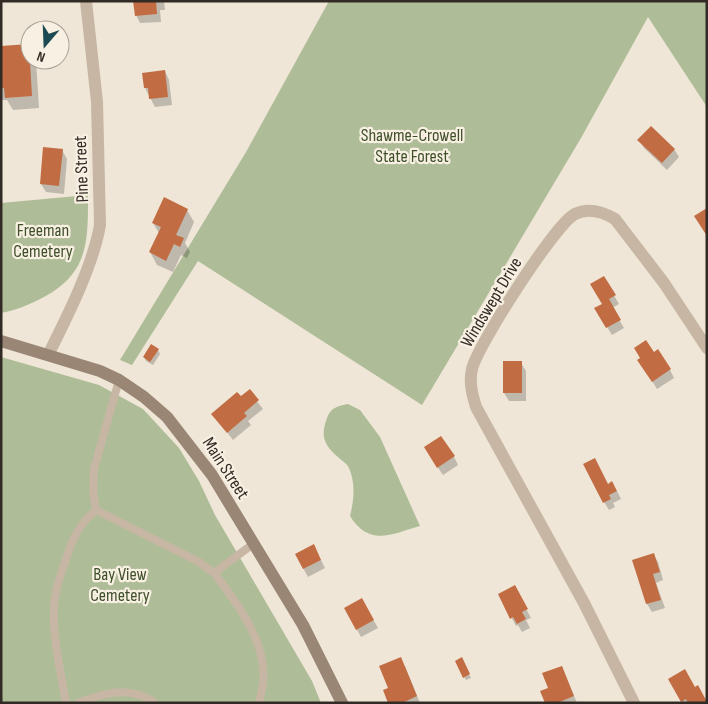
<svg xmlns="http://www.w3.org/2000/svg" width="708" height="704" viewBox="0 0 708 704" font-family="'Sofia Sans Condensed',sans-serif">
	<style>
		.green { fill: #aebd98 }
		.shadow { fill: #0003 }
		.building { fill: #c26c43 }
		.lines { fill: none; stroke-linecap: round; stroke-linejoin: round }
		.service { stroke: #c7b6a3; stroke-width: 8 }
		.minor { stroke: #c7b6a3; stroke-width: 12 }
		.secondary { stroke: #9a8675; stroke-width: 12 }
		.labels { text-anchor: middle; stroke-width: 4.5; stroke-linejoin: round; paint-order: stroke }
		.park-label { font-size: 18px; fill: #3e4f2a; stroke: #f8f0e2 }
		.street-label { font-size: 18px; fill: #322a25; stroke: #f8f0e2 }
	</style>
	<rect width="100%" height="100%" fill="#efe6d7"/>
	<!-- green -->
	<path class="green" d="M329,1H707V107L648,17L581,138L422,405L198,261L132,365L120,360L246,152Z
		M88,195C88,240 89,273 44,297C31,304 17,310 1,313V203Z
		M1,357L99,385L143,409L179,448L199,481L215,515L312,681L321,703H1Z
		M348,404L360,410L380,437L420,526C392,534 369,547 350,516C354,500 356,482 348,466C346,463 342,461 339,458C324,445 320,437 327,418C331,407 338,406 348,404Z"/>
	<!-- shadow -->
	<path class="shadow" d="M135,1H164L165,10H160L161,22L140,23L136,15Z
		M28,45L30,48V60H36L39,108L13,110L7,100H1V74Z
		M165,71L169,80L172,105L155,107L145,88L143,74Z
		M639,140L674,149L679,157L667,170L644,148Z
		M62,150L67,159L64,194L46,192L41,184Z
		M187,210L194,222L185,243L190,252L187,258L181,255L173,272L157,265L150,252L159,233L153,223Z
		M604,278L619,304L612,308L624,328L612,335L596,309L603,305Z
		M158,350L160,354L153,365L146,361L144,357Z
		M653,354L670,370L674,378L657,389L644,368Z
		M521,363L526,371V401H509L504,393Z
		M249,391L263,409L248,421L251,425L233,440L213,414L241,398Z
		M430,456L454,457L458,465L443,475Z
		M608,485L617,491L621,499L613,503L615,507L609,510L604,502Z
		M318,554L325,568L308,577L296,555Z
		M653,554L658,562L663,580L656,583L665,608L652,612L647,604L634,560Z
		M499,594L519,595L531,618L526,620L530,628L522,632L518,625L516,626Z
		M362,600L378,628L361,637L345,608Z
		M461,659L471,678L466,680L456,661Z
		M405,666L420,703H390L389,689Z
		M562,667L577,703H546L549,688Z
		M669,679L695,689L698,687L707,703H682Z"/>
	<!-- building -->
	<path class="building" d="M133,1H156L157,14L135,16Z
		M29,44L32,96L5,98L4,88H1V46Z
		M165,70L168,97L149,99L148,88H144L142,73Z
		M651,126L675,149L662,163L637,140Z
		M43,147L63,149L59,186L40,184Z
		M164,197L188,209L176,235L184,238L180,247L174,244L166,261L149,252L161,227L152,223Z
		M707,208V236L694,216Z
		M604,276L616,295L609,299L621,320L606,328L594,308L602,304L590,284Z
		M646,340L654,352L658,349L671,369L652,382L637,360L640,358L634,348Z
		M151,344L159,349L150,362L143,357Z
		M503,361H522V393H503Z
		M250,389L259,400L244,413L247,416L227,433L211,414L237,392L241,396Z
		M441,436L455,456L437,468L424,447Z
		M595,458L608,484L612,481L617,491L609,495L611,499L603,503L583,464Z
		M314,544L321,560L303,569L295,554Z
		M654,553L660,572L653,574L661,600L646,604L632,560Z
		M515,585L528,609L522,612L526,619L517,624L513,617L510,619L498,594Z
		M362,598L374,620L356,630L344,608Z
		M401,657L417,696L402,703H388L383,690L388,688L379,666Z
		M462,657L470,674L463,678L455,661Z
		M562,666L574,696L557,703H545L540,691L548,688L542,673Z
		M685,669L695,687L698,685L707,702L688,703L686,699L681,702L668,679Z"/>
	<g class="lines">
		<!-- service -->
		<path class="service" d="M96,510L93,491L94,469L119,380
			M253,544L214,573C237,603 268,643 263,684C262,690 260,697 259,703
			M66,703C61,674 53,640 54,611C54,593 60,576 66,559C73,537 79,525 96,510L199,562L214,573
			M78,703C103,693 131,685 155,703"/>
		<!-- minor -->
		<path class="minor" d="M48,355C67,317 93,266 100,225L97,102L86,1
			M634,703L584,603L476,407C472,394 469,382 472,369C477,346 556,223 575,214C589,207 603,212 615,219L664,283L707,348"/>
		<!-- secondary -->
		<path class="secondary" d="M1,341L100,371L119,380L144,397L167,417L212,475L303,625L342,703"/>
	</g>
	<g class="labels">
		<!-- park labels -->
		<g class="park-label">
			<text x="412" y="141">Shawme-Crowell<tspan x="412" dy="21">State Forest</tspan></text>
			<text x="43" y="236">Freeman<tspan x="43" dy="21">Cemetery</tspan></text>
			<text x="120" y="580">Bay View<tspan x="120" dy="21">Cemetery</tspan></text>
		</g>
		<!-- street labels -->
		<g class="street-label">
			<text transform="translate(81 169) rotate(-92)" y="6">Pine Street</text>
			<text transform="translate(491 302) rotate(-59)" y="6">Windswept Drive</text>
			<text transform="translate(226 468) rotate(57)" y="6">Main Street</text>
		</g>
	</g>
	<!-- border -->
	<rect width="708" height="704" fill="none" stroke="#322a25" stroke-width="5"/>
	<!-- north arrow -->
	<g transform="translate(45 45) rotate(199)"><circle r="24" fill="#f8f0e2" stroke="#a9a196"/>
	<path d="M0-4L9 19L0 12L-9 19Z" fill="#1d4a52"/>
	<text y="-8" font-size="14" font-weight="bold" text-anchor="middle" fill="#322a25">N</text>
	</g>
</svg>
